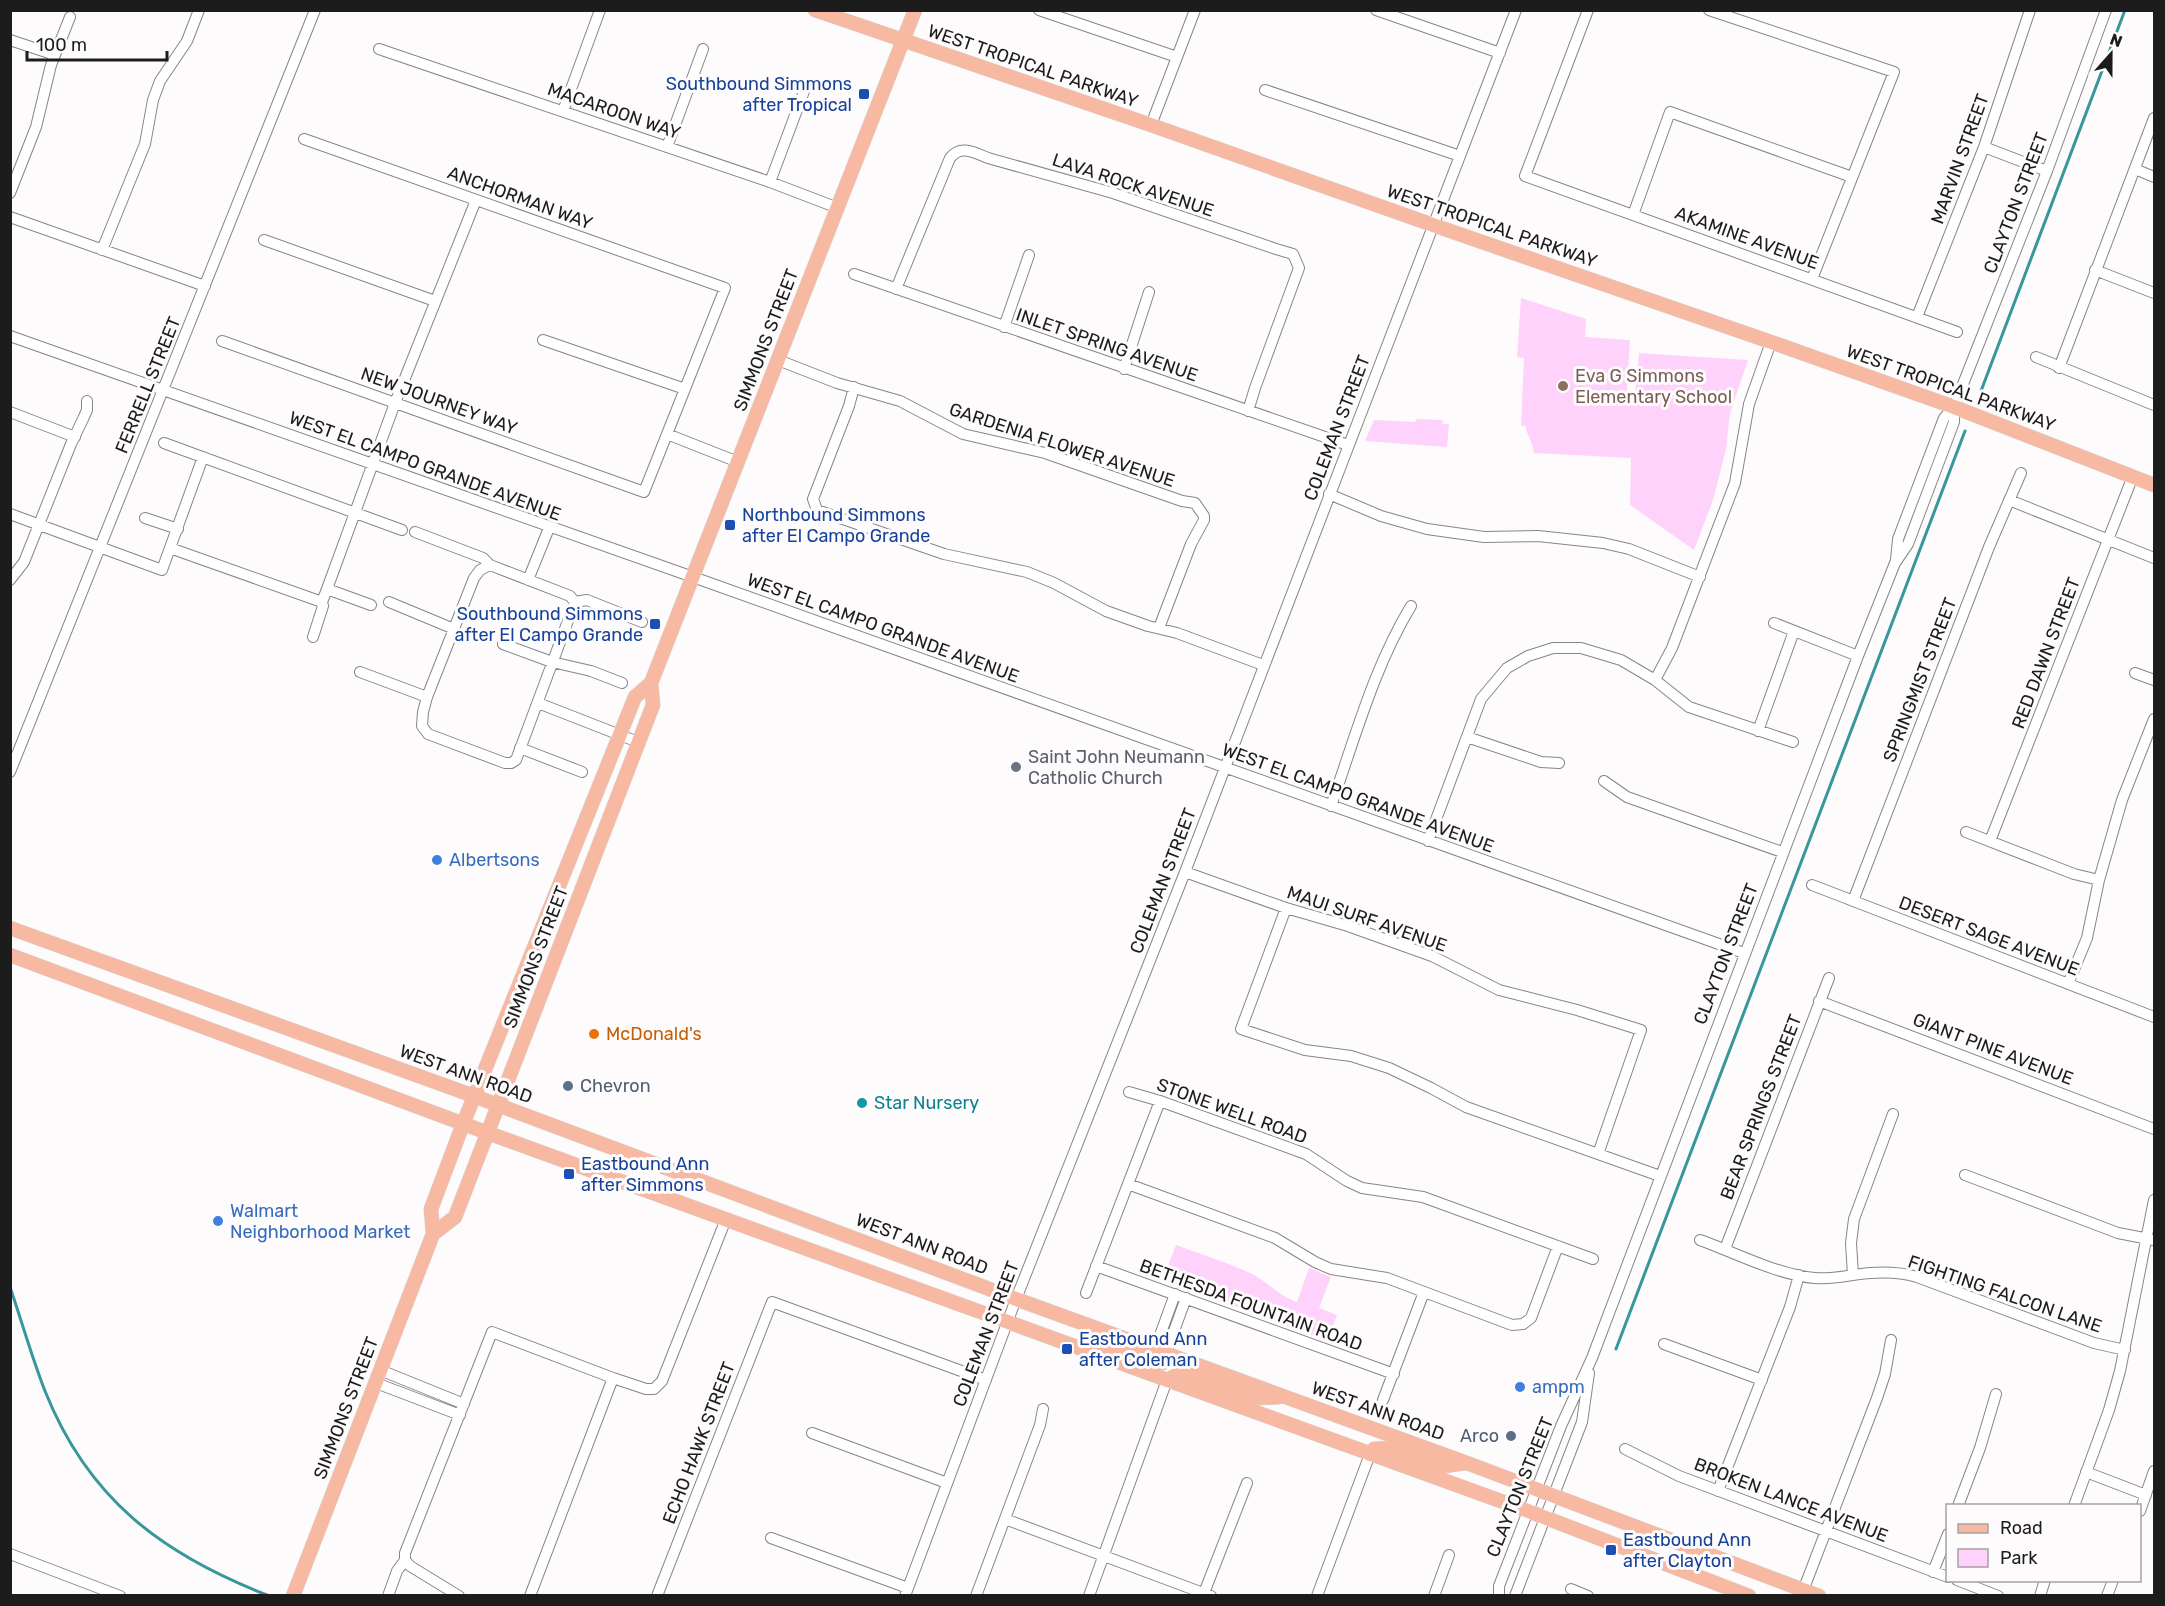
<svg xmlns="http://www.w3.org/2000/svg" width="2165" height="1606" viewBox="0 0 2165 1606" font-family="Rubik,sans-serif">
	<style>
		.green { fill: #fed2fb }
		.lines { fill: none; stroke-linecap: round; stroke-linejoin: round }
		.stream { stroke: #38979a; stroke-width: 3 }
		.minor-casing { stroke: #888588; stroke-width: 12 }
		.major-casing { stroke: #d6d6d6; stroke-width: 15 }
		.minor { stroke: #fff; stroke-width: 10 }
		.major { stroke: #f7b9a1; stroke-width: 14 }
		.transit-dot { fill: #1a4fb4; stroke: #fefbfd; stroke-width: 2 }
		.education-dot { fill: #8d6e63; stroke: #fefbfd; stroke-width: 2 }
		.worship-dot { fill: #6b7280; stroke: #fefbfd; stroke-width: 2 }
		.shop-dot { fill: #3f7fe0; stroke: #fefbfd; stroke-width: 2 }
		.food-dot { fill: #e8710a; stroke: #fefbfd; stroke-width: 2 }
		.service-dot { fill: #5c6f8a; stroke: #fefbfd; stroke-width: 2 }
		.culture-dot { fill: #0f9aa8; stroke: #fefbfd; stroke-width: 2 }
		.labels { text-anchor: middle; stroke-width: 6; stroke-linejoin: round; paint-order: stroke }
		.street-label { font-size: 18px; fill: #1d1c1d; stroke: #fefbfd }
		.transit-label { font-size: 18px; fill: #164399; stroke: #fefbfd; text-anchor: start }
		.education-label { font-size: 18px; fill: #785e54; stroke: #fefbfd; text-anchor: start }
		.worship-label { font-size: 18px; fill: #5b616d; stroke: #fefbfd; text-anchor: start }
		.shop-label { font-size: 18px; fill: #366cbe; stroke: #fefbfd; text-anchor: start }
		.food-label { font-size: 18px; fill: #c56008; stroke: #fefbfd; text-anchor: start }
		.service-label { font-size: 18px; fill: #4e5e75; stroke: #fefbfd; text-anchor: start }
		.culture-label { font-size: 18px; fill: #0d838f; stroke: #fefbfd; text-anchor: start }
	</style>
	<rect width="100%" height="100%" fill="#fefbfd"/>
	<!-- green -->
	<path class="green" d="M1521,298L1586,319L1585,337L1630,340L1626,405H1634L1639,353L1748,360L1730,413L1726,449L1713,500L1694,550L1630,505L1631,458L1534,453C1533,441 1525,433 1526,426H1521L1524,358L1517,357Z
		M1416,419L1442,420L1443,424H1449L1447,447L1365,441L1374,420L1415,422Z
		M1176,1245C1200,1254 1226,1262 1250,1273C1267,1281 1279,1296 1297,1302L1309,1268L1331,1277L1319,1308L1337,1315L1328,1341L1163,1279Z"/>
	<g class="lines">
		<!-- stream -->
		<path class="stream" d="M1981,391L2125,10
			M10,1287C22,1322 32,1358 45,1391C88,1499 162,1554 267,1595
			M1616,1349L1965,431"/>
		<defs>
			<path id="minor" d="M1039,10L1177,57
				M1376,10L1500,53
				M1588,10L1525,176L1957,332
				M1709,10L1894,72L1812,279
				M10,40L55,55
				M379,49L770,182L838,208
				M1265,90L1460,156
				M563,111L600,10
				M1151,125L1195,10
				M667,147L703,49
				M1984,147L2047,171
				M2135,169L2154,177
				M770,182L806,86
				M10,193L36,127L51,65L70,17
				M1633,215L1670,112L1852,177
				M10,217L205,286
				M264,240L435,301
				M102,250L145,144L153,100L160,81L187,41L199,10
				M2095,270L2154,293
				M854,274L1348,445
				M896,289L950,158C961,144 975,153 988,158L1113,193L1276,249L1293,254L1299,268L1255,388L1248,411
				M1917,317L1984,147L2030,10
				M1004,327L1029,255
				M10,336L693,577L1744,953
				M543,340L685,389
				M222,341L644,492L725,288L304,139
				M2036,357L2154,405
				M778,360L837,383L900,401L963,434L1045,453L1182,501L1195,503L1204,516V520L1191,544L1159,628
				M2059,368L2154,118
				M1124,369L1149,292
				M854,387L849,406L813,499L817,510L944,554L1027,572L1054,583L1106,611L1148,626L1177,633L1263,665
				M10,412L75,437
				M667,434L738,462
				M164,443L402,530
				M1329,494L1381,516L1427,529L1484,537L1538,536L1603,543L1629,549L1700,577
				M2009,500L2154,558
				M10,514L162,570L203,457
				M145,518L178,529
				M415,532L483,558L490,565L570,596L575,602
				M170,548L322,602
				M1896,560L1898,539L1944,418L1954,407L2047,171L2106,10
				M490,565L480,570L474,578L427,697L423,712L422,726L428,734L505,763H511L516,760L575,602
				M10,580L24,562L71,444L83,419L87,410V401
				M528,580L549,528
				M327,589L371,605
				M389,602L454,629
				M575,602L587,600L642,622
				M1774,623L1858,656
				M313,637L323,606L322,602L327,589L395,403L476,200
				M503,644L552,662L591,671L622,683
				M360,672L427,697
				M2135,673L2154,680
				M1655,680L1672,648L1735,483L1749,404L1771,342
				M538,703L638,742
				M1758,731L1794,631
				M1467,737L1541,762L1559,763
				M520,748L582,772
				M10,772L315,10
				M1604,781L1627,797L1782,852
				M1331,806C1355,738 1374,667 1411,606
				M1966,832L2074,874L2099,880
				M1428,841L1481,699L1507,668L1528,656L1553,648H1581L1621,660L1655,680L1689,707L1793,742
				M1990,841L2133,476
				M1185,872L1286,908L1348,926L1432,956L1499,990L1577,1010L1641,1030L1598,1154
				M1812,885L2154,1017
				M1853,901L1989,547L2021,473
				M1286,908L1241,1029L1305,1050L1351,1056L1389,1068L1431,1088L1466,1107L1660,1176
				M2068,984L2087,938L2099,880L2122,800L2154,719
				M1819,1001L2154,1129
				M1129,1092L1160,1101L1306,1154L1347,1181L1362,1188L1423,1197L1593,1259
				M1965,1175L2118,1233L2154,1240
				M1128,1184L1275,1238L1315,1262L1331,1269L1387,1278L1512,1325L1523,1324L1531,1318L1558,1246
				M1700,1240C1736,1253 1778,1275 1815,1278C1834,1280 1852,1274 1871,1273C1886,1272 1903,1273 1917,1277L2094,1343L2125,1350
				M1725,1249L1829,978
				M1096,1266L1394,1374
				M1853,1275L1851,1243L1854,1219L1893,1114
				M1086,1293L1160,1101
				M1664,1344L1762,1380
				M1155,1349L1175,1294
				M1166,1353L1186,1298
				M380,1370L464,1404
				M376,1383L460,1415
				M1383,1400L1424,1292
				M812,1433L947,1483
				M1625,1449L1679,1476L1948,1577
				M2086,1472L2146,1495
				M1718,1491L1790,1307L1799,1275
				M1958,1506L1980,1448L1996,1394
				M2074,1506L2109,1410L2120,1371L2154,1200
				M2140,1511L2154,1471
				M1005,1519L1211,1596
				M771,1538L908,1588
				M10,1554L120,1596
				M1933,1572L1948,1534
				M1957,1580L1998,1596
				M1571,1589L1588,1596
				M1204,1593L1247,1483
				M388,1596L397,1571L405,1560
				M459,1596L410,1566L405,1560V1553L492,1332L613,1378L646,1389H654L662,1381L726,1219
				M530,1596L613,1378
				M657,1596L772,1302L986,1380
				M905,1596L1016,1299L1185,872L1516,10
				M976,1596L1040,1425L1043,1409
				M1089,1596L1167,1380
				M1317,1596L1370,1454
				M1434,1596L1449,1555
				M1499,1596V1586L1561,1426L1592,1358L1858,656L1895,563L1908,544L1954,422V407
				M1515,1596L1582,1422L1589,1373
				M1801,1596L1877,1398L1885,1374L1891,1340
				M2040,1596L2045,1580
				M2107,1596L2113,1580"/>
			<path id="major" d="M815,10L1151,125L1433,225L1771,342L1954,407L2154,485
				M10,928L474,1096L1016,1299L1467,1463L1819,1596
				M10,955L488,1133L1528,1511L1749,1596
				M433,1234L455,1217L653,705L651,683L915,10
				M1093,1348L1113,1349L1151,1361L1163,1363L1166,1353
				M1167,1380L1181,1373L1259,1398L1279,1397
				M1370,1454L1374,1449C1396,1445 1416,1462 1437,1466C1446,1467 1456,1464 1465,1463
				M293,1596L433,1234L431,1209L463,1124L635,697L651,683"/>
		</defs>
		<!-- minor casing -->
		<use href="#minor" class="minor-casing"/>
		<!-- major casing -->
		<use href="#major" class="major-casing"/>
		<!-- minor -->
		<use href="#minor" class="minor"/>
		<!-- major -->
		<use href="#major" class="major"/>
	</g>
	<!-- markers -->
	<g class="transit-dot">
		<rect x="858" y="88" width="12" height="12" rx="3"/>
		<rect x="724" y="519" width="12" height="12" rx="3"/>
		<rect x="649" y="618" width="12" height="12" rx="3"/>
		<rect x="563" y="1168" width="12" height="12" rx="3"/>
		<rect x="1061" y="1343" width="12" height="12" rx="3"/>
		<rect x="1605" y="1544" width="12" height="12" rx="3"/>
	</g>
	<circle class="education-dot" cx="1563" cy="386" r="6"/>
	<circle class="worship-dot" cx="1016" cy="767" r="6"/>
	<g class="shop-dot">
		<circle cx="437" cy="860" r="6"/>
		<circle cx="218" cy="1221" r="6"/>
		<circle cx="1520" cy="1387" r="6"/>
	</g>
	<circle class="food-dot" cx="594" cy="1034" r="6"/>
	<g class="service-dot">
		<circle cx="568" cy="1086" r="6"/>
		<circle cx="1511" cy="1436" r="6"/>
	</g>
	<circle class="culture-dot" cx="862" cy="1103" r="6"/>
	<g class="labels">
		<!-- street labels -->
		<g class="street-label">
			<text transform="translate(1033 66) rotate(19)" y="6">WEST TROPICAL PARKWAY</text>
			<text transform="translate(614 111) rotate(19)" y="6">MACAROON WAY</text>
			<text transform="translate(1960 159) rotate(-70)" y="6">MARVIN STREET</text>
			<text transform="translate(1133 185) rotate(18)" y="6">LAVA ROCK AVENUE</text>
			<text transform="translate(520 198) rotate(20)" y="6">ANCHORMAN WAY</text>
			<text transform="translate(2016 203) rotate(-69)" y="6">CLAYTON STREET</text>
			<text transform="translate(1492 226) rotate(19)" y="6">WEST TROPICAL PARKWAY</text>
			<text transform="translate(1747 238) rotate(20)" y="6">AKAMINE AVENUE</text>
			<text transform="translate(766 340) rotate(-69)" y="6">SIMMONS STREET</text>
			<text transform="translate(1107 345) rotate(19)" y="6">INLET SPRING AVENUE</text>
			<text transform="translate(148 385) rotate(-68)" y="6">FERRELL STREET</text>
			<text transform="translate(1951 388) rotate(20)" y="6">WEST TROPICAL PARKWAY</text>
			<text transform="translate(439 401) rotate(20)" y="6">NEW JOURNEY WAY</text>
			<text transform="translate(1337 428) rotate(-69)" y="6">COLEMAN STREET</text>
			<text transform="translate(1062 445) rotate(18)" y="6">GARDENIA FLOWER AVENUE</text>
			<text transform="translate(425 466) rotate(20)" y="6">WEST EL CAMPO GRANDE AVENUE</text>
			<text transform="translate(883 628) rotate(20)" y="6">WEST EL CAMPO GRANDE AVENUE</text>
			<text transform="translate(2046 653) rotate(-69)" y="6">RED DAWN STREET</text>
			<text transform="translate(1920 680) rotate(-69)" y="6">SPRINGMIST STREET</text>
			<text transform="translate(1358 798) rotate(20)" y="6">WEST EL CAMPO GRANDE AVENUE</text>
			<text transform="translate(1163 881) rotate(-69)" y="6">COLEMAN STREET</text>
			<text transform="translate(1367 919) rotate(19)" y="6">MAUI SURF AVENUE</text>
			<text transform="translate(1989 936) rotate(21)" y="6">DESERT SAGE AVENUE</text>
			<text transform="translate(1726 954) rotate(-69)" y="6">CLAYTON STREET</text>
			<text transform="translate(536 957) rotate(-69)" y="6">SIMMONS STREET</text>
			<text transform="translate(1993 1049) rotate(21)" y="6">GIANT PINE AVENUE</text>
			<text transform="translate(466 1074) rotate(20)" y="6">WEST ANN ROAD</text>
			<text transform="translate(1761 1107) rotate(-69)" y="6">BEAR SPRINGS STREET</text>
			<text transform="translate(1232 1111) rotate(20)" y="6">STONE WELL ROAD</text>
			<text transform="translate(922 1244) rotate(21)" y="6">WEST ANN ROAD</text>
			<text transform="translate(2005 1294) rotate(19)" y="6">FIGHTING FALCON LANE</text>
			<text transform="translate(1251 1305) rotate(20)" y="6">BETHESDA FOUNTAIN ROAD</text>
			<text transform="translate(986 1334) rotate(-69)" y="6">COLEMAN STREET</text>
			<text transform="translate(346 1408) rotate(-69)" y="6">SIMMONS STREET</text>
			<text transform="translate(1378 1411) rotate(20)" y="6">WEST ANN ROAD</text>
			<text transform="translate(699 1443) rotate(-69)" y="6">ECHO HAWK STREET</text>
			<text transform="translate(1520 1487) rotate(-68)" y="6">CLAYTON STREET</text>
			<text transform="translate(1791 1500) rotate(21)" y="6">BROKEN LANCE AVENUE</text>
		</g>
		<!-- transit labels -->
		<g class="transit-label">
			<text x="852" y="90" text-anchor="end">Southbound Simmons<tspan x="852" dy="21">after Tropical</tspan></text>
			<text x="742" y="521">Northbound Simmons<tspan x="742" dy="21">after El Campo Grande</tspan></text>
			<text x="643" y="620" text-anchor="end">Southbound Simmons<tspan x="643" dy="21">after El Campo Grande</tspan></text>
			<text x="581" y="1170">Eastbound Ann<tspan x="581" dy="21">after Simmons</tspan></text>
			<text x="1079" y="1345">Eastbound Ann<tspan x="1079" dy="21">after Coleman</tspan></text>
			<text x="1623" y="1546">Eastbound Ann<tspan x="1623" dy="21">after Clayton</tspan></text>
		</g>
		<!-- education labels -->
		<g class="education-label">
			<text x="1575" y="382">Eva G Simmons<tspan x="1575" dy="21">Elementary School</tspan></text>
		</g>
		<!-- worship labels -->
		<g class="worship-label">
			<text x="1028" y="763">Saint John Neumann<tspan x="1028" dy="21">Catholic Church</tspan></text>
		</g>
		<!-- shop labels -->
		<g class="shop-label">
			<text x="449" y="866">Albertsons</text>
			<text x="230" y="1217">Walmart<tspan x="230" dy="21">Neighborhood Market</tspan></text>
			<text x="1532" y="1393">ampm</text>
		</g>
		<!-- food labels -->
		<g class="food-label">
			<text x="606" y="1040">McDonald's</text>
		</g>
		<!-- service labels -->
		<g class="service-label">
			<text x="580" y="1092">Chevron</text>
			<text x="1499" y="1442" text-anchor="end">Arco</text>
		</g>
		<!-- culture labels -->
		<g class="culture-label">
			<text x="874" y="1109">Star Nursery</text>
		</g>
	</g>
	<!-- border -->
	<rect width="2165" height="1606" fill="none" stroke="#1d1c1d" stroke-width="24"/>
	<!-- legend -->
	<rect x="1946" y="1504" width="195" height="78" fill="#fefbfd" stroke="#a4a2a3" stroke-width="1.5"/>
	<rect x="1958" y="1524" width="30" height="9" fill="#f7b9a1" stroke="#a4a2a3" stroke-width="1.5"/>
	<text x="2000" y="1534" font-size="18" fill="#1d1c1d">Road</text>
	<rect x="1958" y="1549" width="30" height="18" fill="#fed2fb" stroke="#a4a2a3" stroke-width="1.5"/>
	<text x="2000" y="1564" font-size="18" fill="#1d1c1d">Park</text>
	<!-- north arrow -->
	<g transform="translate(2111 54) rotate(21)" stroke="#fefbfd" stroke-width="4.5" paint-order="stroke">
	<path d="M0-4.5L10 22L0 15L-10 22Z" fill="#1d1c1d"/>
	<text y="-9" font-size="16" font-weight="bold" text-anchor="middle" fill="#1d1c1d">N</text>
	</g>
	<!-- scale -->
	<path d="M27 51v9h140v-9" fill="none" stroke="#1d1c1d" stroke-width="3"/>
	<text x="36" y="51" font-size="18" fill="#1d1c1d" stroke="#fefbfd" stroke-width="4.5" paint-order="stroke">100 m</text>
</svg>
